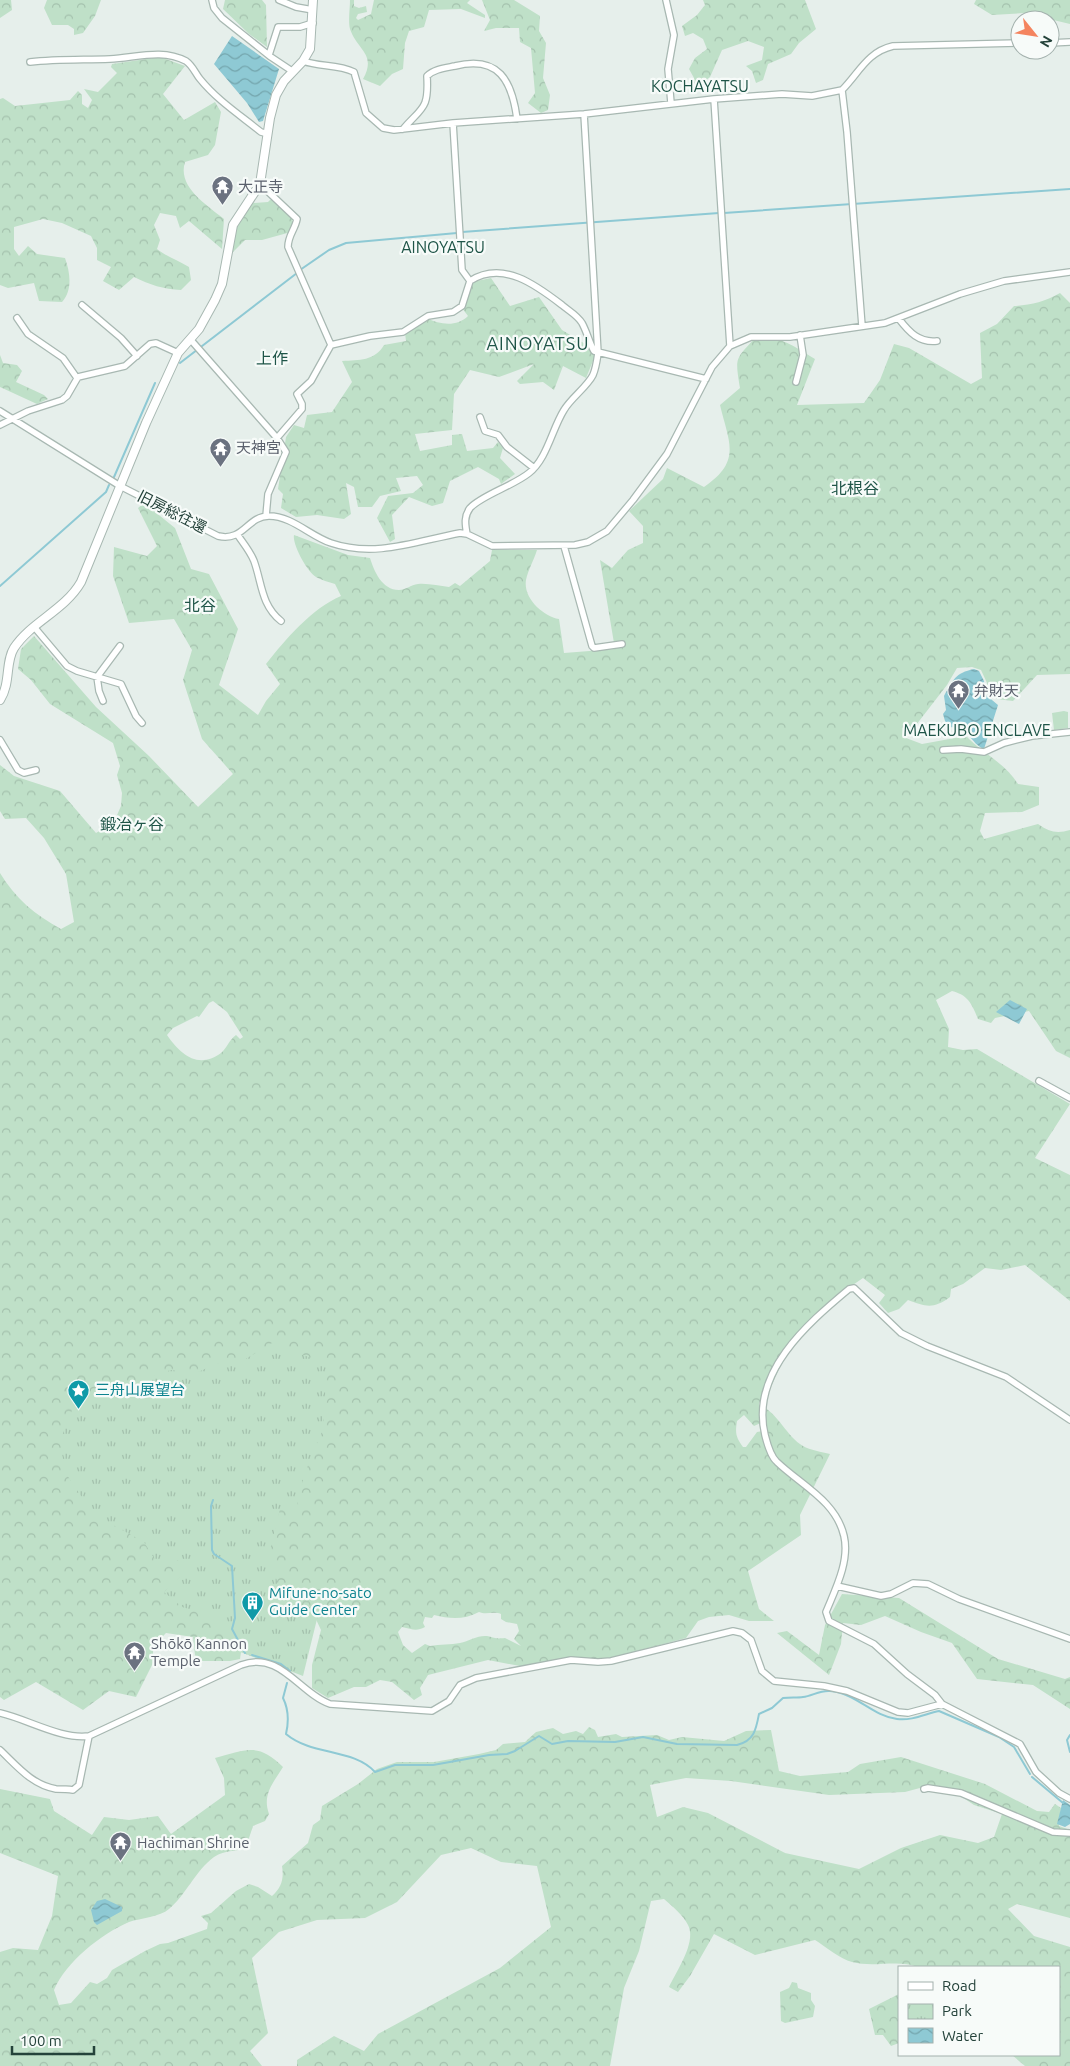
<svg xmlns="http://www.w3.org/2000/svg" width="1070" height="2066" viewBox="0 0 1070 2066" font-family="Ubuntu,'Noto Sans JP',sans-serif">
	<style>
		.green { fill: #bfe0c8 }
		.forest { fill: url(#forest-crowns); fill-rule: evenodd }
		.park { fill: url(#park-tufts) }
		.water { fill: url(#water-waves) }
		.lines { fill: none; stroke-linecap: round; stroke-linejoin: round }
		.stream { stroke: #8ec9d4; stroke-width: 2 }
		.minor-casing { stroke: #a8b8b2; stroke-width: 8 }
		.tertiary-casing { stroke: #a8b8b2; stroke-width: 10 }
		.minor { stroke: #fff; stroke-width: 5.5 }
		.tertiary { stroke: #fff; stroke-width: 8 }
		.labels { text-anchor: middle; stroke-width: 4.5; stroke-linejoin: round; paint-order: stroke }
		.worship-label { font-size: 15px; fill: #5b616d; stroke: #f7fbf9; text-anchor: start }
		.street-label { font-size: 15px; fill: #24423a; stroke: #f7fbf9 }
		.culture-label { font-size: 15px; fill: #0d838f; stroke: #f7fbf9; text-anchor: start }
		.neighbourhood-label { font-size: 16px; fill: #1f5548; stroke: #f7fbf9 }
		.quarter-label { font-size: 18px; letter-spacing: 1px; fill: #1f5548; stroke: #f7fbf9 }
	</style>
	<defs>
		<pattern id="forest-crowns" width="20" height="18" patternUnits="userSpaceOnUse" patternTransform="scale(1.25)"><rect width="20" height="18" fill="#bfe0c8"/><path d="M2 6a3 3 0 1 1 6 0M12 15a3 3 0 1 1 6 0" fill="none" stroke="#a4c1ad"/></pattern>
		<pattern id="park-tufts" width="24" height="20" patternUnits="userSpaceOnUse" patternTransform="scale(1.25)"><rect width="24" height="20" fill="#bfe0c8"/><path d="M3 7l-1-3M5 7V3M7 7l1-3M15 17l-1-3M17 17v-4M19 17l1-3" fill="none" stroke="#a4c1ad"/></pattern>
		<pattern id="water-waves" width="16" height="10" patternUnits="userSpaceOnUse" patternTransform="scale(1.25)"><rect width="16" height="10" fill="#8ec9d4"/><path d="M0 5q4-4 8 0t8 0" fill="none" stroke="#74a5ad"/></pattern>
	</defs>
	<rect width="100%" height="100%" fill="#e6efeb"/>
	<!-- green -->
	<path class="green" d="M1064,711L1068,712V728L1054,730L1052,713Z"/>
	<!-- forest -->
	<path class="forest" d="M0,0H11L12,10L0,18Z
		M47,0H101L95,16L83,33L74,35V29L68,25H52L44,8Z
		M225,0H262L266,5L267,47L249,34L223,9Z
		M350,0H354V6L359,8L366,6L367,12L358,14L356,18L358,20L371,14L374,0H470L467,3L485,15V18L461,9L429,10L424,27L409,31L405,43L403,69L392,74L380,86L363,79C377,54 357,50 350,29C348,21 350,8 350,0Z
		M482,0H514L540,16L539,31L546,43L543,78L550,95L548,110L541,113L528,103L535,93L531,48L520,42L519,28H496L484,31L490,20Z
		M703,0H805L816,29L799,43L791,54L768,64L763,80L756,83L752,71L746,66L762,60L764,47L748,41L722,50L710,77L690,92L694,78L689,69L695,58L707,49L703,39L693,33L685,36L682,26L697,15L705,5Z
		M976,0H1070V24L1024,13L992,15L974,4Z
		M160,57L185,66L163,94L184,120L215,102L221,112L215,145L208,155L185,162C177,187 207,205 224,219L222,249L189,221L180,228L176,216L160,213L154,225L160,240L157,249C167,257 178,260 189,267L191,280L181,290C163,289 150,285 134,277L119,290L103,281L111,267L97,260V248L91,236L62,223L43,219L14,227V249L19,256L28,246L37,254L65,258C70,272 73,290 62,302L39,301L34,283L8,288L0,285V99L3,98L15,106L70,100L78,91L82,95V104L88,108L92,100L84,89L98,92L117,73L111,67L112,64Z
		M270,200H276C285,210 298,218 291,232L262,240H245L232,253L233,234L252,203L268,202Z
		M491,278L510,306L539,297L562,330L585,344L595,356L586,378L563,366L554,390L543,382L520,384L517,381L534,364L499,377L470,370L454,394L452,430L415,434L420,451L452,445V435L462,434L467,451L493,448L498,442L503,448L500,458L515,474L501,484L499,479L478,467L450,481L443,503L432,506L409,497L392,515L395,539L390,542L377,518L388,496L413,493L423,485L417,476L396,478L401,491L380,496L372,507H358L354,487L346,483L351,514L344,519L317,515L296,517L281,508L283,494L278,489L286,437L294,425L304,428L307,415L332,412L352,382L342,361C359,360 375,361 384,345L406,341L405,333L427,318C440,325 457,327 468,316L462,308L472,282Z
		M1060,293L1070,303V674L1037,675L1013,701L997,699L987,692V683L981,670L972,667L957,668L947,685L906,738L922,744L966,736C982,753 1005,763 1018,784L1039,787V805L1022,812L985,813L980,831L984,839L1038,824C1049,832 1057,834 1070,830V1058L1056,1051L1029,1011L995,1018L991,1023L978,1019C972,1004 968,995 952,991L936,1000L949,1029L948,1047L963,1050L977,1049L1070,1104L1035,1158L1070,1175V1301L1025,1265L1001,1270L985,1268L963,1284L951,1289L950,1297C934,1309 926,1307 908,1300L899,1309L888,1313L879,1303L885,1295L863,1278C813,1311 787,1344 766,1400L760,1401L759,1405C777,1411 786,1436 803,1446C810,1450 822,1452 830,1454L800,1515L801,1535L748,1571L759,1609L774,1621H749L729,1615L709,1617L698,1621L686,1638L607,1659L520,1666L488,1660L428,1675L420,1688L422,1695L414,1700L392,1682L380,1680L366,1687H354L328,1698L312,1688V1665L321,1630L313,1613L306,1618L202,1555L209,1606L241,1652L240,1659L230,1661H201L195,1655L193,1637L166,1633L153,1646V1663L136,1697L109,1691L83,1710L36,1682L4,1700L0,1697V873C15,898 35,915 61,929L74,922L66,874L44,838L26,818L5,819L0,811V765L14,776L60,791L96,833L114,822L121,806L122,793L117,775L120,766L113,743L50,704L31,680L18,669L21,649L34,636L96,707L149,756L198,807L233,774L202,739L183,680L192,650L174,619L129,623L113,576L114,547L147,556L157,546L138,508L144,503L175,528L191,569L209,574L238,629L219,685L258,715L266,701L280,684L266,664C285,640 312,608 341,596L335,584C329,582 321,580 316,577C307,572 292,544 294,535L348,555L370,558C374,571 382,590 399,590C405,590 411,585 418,584C428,583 439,586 449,587L455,583L460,586L490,561L492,550H537C534,560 528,570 526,580C523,598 543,616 559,619L564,653L615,649L600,560L612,568L628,550L643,543V526L629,511L663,479L667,468L704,487C742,461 729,443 720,405L740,388C735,357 735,360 755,338C780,335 795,347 815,359L797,405L864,403L880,380L894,344L909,348L971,384L982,378L980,333L997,324L1014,306C1032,305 1044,302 1060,293ZM213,1001L227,1012L243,1037L240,1039L236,1035C229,1040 227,1048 221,1053C198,1070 180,1054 167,1035L173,1028L197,1016L199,1017L209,1003ZM744,1415L754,1426L763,1422V1431L757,1432L746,1447H743C736,1437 735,1434 737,1421ZM479,1612C486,1615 493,1611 501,1614V1619L506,1622L517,1624L519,1631L514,1639L521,1646L505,1638C495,1639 496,1638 487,1636C478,1635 469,1641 460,1643C451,1645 440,1644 430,1646L425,1644L412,1653L403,1645L398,1632L402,1627C412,1629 416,1632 425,1627L423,1623L425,1617L432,1618L434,1615C450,1619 464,1620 479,1612Z
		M0,355L3,363L17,365L22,371L16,382L44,395L48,399L37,404L0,387Z
		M842,1594L899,1598L998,1659L1065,1679L1070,1677V1709L1033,1685L977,1679L952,1643L921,1632L885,1616L861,1625L843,1623L841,1644L829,1675L777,1633L787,1631L819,1655L825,1625Z
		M589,1727L595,1730L598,1737L616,1734L622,1737L657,1735L669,1740L682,1737L724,1741L746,1731L771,1730L779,1771L800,1776L848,1772L860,1764L901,1757L985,1784L1037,1811L1049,1812L1055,1804L1061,1808L1059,1826L1070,1830V1918L1017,1904L1008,1909L1034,1936L1070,1947V2066H1025L1012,2055H1059V1967H918C897,1959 875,1968 852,1962C840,1959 826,1947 815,1940L755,1955L714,1934L690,1976L678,1992L669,1987C676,1972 697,1942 688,1925C683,1915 673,1907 664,1899L651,1901L639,1951L624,1988L610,2066H297V2060L334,2036L364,2051L378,2034L500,1968L551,1927L537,1866L501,1862L471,1848L441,1855L397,1902L365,1918L317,1920L279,1932L252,1958L268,2033L250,2051L262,2066H0V1952L13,1948L38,1950L52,1916L58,1876L0,1853V1789L50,1799L54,1811L92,1835L104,1817L129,1820L158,1816L171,1834L225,1795L224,1778L215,1758C246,1750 258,1742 283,1767C273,1783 262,1795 269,1814L265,1821L253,1826L246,1847C234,1853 226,1849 214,1857C195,1871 186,1895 169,1909C160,1917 141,1918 129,1922C101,1934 66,1962 54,1990L59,2005L71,2003L90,1982L97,1984L107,1978L112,1970L145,1951L160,1944L168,1943L207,1929L208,1923L201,1916L211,1913L236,1891L249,1884L258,1887L272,1896C282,1887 284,1878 282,1866L308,1843L313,1825L320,1820L322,1806L358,1784L377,1769L397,1762H434L479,1754L496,1750L503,1744L525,1742L536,1732L553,1728L563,1734L576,1731L583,1734ZM686,1778L731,1781L829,1795L905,1792L931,1785L956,1793L974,1805L1002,1814L994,1837L978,1843L940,1835L901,1848L859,1869L785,1853L708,1813L683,1807L657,1817L650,1785Z
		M792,1982L797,1983L798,1988L811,1993V2000L815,2006L813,2017L785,2023L781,2021L780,1992L789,1988Z
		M899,1994V2043L891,2046L883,2035H875L869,2009Z"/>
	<!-- park -->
	<path class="park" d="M272,1343L327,1364L323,1429L304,1475L297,1506L280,1509L270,1550L281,1599L296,1607H311L319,1611L303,1676L235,1650L213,1616L182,1607L164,1592L195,1563L179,1560L157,1563L144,1542L93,1514L65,1472L60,1441L76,1400L171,1370L196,1373L216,1364L244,1360Z"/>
	<!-- water -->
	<path class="water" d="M232,36L279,69L263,121L259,122L247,103L214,64Z
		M974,669L979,671L984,681L986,695L998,705L984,749C969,743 968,722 947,728L943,714L946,710L944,696C953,680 955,673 974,669Z
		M1010,1000L1027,1009L1019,1024L996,1012Z
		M1063,1800L1070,1805V1824L1065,1827L1057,1824Z
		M105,1899L122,1907V1911L97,1925L94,1922L91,1910L97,1901Z"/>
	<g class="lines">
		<!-- stream -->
		<path class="stream" d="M724,213L1070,189
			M462,232L719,213
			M300,270L329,250L346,243L457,233
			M180,363L297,273
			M114,477L155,383
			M0,586L106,492L109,485
			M213,1500L211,1506L212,1550L214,1554L232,1566L235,1618L232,1629L245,1653
			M252,1655L281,1664L290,1671
			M287,1683L283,1698C289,1710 289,1721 286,1734C312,1756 353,1748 375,1772L395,1765H433L489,1755L507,1754L515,1751L539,1736L552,1744L568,1741L615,1742L643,1737L677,1744L737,1745C754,1741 756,1730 759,1714L772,1708L783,1698C790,1697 797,1698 803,1697C812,1696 820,1690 830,1691C856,1693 872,1716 897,1719C912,1721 925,1714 939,1711L999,1737L1014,1747L1030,1774
			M1070,1735L1067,1740L1070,1752
			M1032,1777L1063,1803"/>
		<defs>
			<path id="minor" d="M212,0L214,8L222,18L271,57L292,71
				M279,0L296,7L313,10
				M666,0L674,35L668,69L671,103
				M1050,43L1070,42
				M269,55L278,27H300L313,23
				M303,61C319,67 338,64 354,72L366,113L383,128L394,130L453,123L584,114L714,99L782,94L812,96L842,90C859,73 867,52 893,46L1020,43
				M30,62C57,59 83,60 110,59C135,58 162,48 186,61C193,66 195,73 200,79C217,100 240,115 261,132L268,134
				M842,90L847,132L862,326
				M714,99L730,346
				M453,123L462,270L470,281
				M403,129C422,107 429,110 427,76C434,69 445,68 455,66C499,55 512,81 517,119
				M260,184L297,219C295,230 288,235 288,247L331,345
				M82,305L121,338L137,356
				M17,318L28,334L63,358L77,378
				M899,319C909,332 919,343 937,341
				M190,339L277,438L286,452L268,494L266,516
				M796,382L803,355L800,335
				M0,411L120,486L218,536C244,542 247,516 269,516C292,516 310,536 331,543C375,558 417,541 460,533L467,534L492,546L575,545L588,542L607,531L633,500L667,454L712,367L730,346L751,337H790L885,323L960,294L1004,281L1070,272
				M480,417L485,431L498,435L507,447L534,468
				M0,425L28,411L62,400L67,396L78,377L125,366L150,344L156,343L178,353
				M277,438L302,409V404L297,394L311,381L331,345L370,336L403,332L428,316L453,312L462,306L470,281C503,260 536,285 562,305C569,311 577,315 582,323C587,332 589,342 594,351L706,379
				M237,534C243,543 250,551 254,561C262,583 261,605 281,621
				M467,534C465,524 464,516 470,508C482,495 513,486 529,473C547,459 552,429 564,410C571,398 587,387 593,375C596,368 597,360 598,353L584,114
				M564,546L592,646L594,648L622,644
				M35,628L67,666L77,671L121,684L136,716L142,723
				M103,701L99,691L97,677L120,646
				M0,740L18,770L24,773L36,770
				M943,750L961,749L984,752L1004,743L1032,736L1070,732
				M1039,1081L1070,1098
				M1070,1420L1006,1377L927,1346L901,1333L854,1288L849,1289C807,1324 750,1373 765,1435C767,1443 770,1456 777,1462C801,1485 836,1501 844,1536C850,1561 835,1590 826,1612L829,1621L874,1644L907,1674L935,1695L942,1704L1020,1744L1036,1772L1059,1793L1070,1799
				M837,1586L881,1596L891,1594L913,1583L928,1584L959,1599L1070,1639
				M0,1713C27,1719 62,1740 89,1736L241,1665C280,1650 299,1693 330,1704L432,1711L449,1701L460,1685L476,1678L571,1660L598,1662L611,1661L733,1631L742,1633L751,1640L762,1671L774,1681L824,1686L847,1691L898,1712L908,1713L942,1704
				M0,1750C17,1766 32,1785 56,1789C62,1789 67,1789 73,1790L79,1785L89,1736
				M924,1789L928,1788L961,1793L1053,1832L1070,1833"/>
			<path id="tertiary" d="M0,700C11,683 5,662 14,648C31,622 65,610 81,582L146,423L178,353L199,329L215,300L222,284L233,225L260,184L270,118L276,95L284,81L303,61L310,49L313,0"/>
		</defs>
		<!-- minor casing -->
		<use href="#minor" class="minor-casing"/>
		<!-- tertiary casing -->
		<use href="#tertiary" class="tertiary-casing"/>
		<!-- minor -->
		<use href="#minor" class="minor"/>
		<!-- tertiary -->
		<use href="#tertiary" class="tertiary"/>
	</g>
	<!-- icons -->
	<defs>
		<symbol id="temple-pin" viewBox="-11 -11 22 30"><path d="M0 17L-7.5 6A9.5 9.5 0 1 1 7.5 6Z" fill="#6b7280" stroke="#f7fbf9"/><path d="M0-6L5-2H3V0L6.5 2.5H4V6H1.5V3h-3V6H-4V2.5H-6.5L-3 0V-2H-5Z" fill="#fff"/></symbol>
		<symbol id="sight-pin" viewBox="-11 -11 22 30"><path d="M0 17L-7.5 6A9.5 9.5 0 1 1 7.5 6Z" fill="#0f9aa8" stroke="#f7fbf9"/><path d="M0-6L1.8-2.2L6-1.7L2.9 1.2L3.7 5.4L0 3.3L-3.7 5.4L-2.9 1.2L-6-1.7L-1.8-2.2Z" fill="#fff"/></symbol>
		<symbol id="building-pin" viewBox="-11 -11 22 30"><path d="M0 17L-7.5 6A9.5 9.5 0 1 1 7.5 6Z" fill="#0f9aa8" stroke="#f7fbf9"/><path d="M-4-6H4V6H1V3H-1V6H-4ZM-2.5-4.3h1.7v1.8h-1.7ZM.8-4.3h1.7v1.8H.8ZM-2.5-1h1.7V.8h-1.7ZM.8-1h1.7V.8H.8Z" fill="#fff"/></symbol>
	</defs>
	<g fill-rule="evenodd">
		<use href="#temple-pin" x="210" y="174" width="25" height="34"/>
		<use href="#temple-pin" x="208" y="436" width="25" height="34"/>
		<use href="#temple-pin" x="946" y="678" width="25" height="34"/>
		<use href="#sight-pin" x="66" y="1378" width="25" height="34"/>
		<use href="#building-pin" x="240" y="1590" width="25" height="34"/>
		<use href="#temple-pin" x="122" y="1640" width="25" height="34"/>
		<use href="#temple-pin" x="108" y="1830" width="25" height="34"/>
	</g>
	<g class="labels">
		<!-- worship labels -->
		<g class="worship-label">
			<text x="238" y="192">大正寺</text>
			<text x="236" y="453">天神宮</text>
			<text x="974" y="696">弁財天</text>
			<text x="151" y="1649">Shōkō Kannon<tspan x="151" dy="17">Temple</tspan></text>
			<text x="137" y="1848">Hachiman Shrine</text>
		</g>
		<!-- street labels -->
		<g class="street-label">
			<text transform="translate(172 512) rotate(27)" y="5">旧房総往還</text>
		</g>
		<!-- culture labels -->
		<g class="culture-label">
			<text x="95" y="1395">三舟山展望台</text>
			<text x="269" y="1598">Mifune-no-sato<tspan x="269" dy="17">Guide Center</tspan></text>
		</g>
		<!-- neighbourhood labels -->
		<g class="neighbourhood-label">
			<text x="700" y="92">KOCHAYATSU</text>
			<text x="443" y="253">AINOYATSU</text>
			<text x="272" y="364">上作</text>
			<text x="855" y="494">北根谷</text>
			<text x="200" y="611">北谷</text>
			<text x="977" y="736">MAEKUBO ENCLAVE</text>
			<text x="132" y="830">鍛冶ヶ谷</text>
		</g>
		<!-- quarter labels -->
		<g class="quarter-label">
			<text x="538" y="350">AINOYATSU</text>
		</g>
	</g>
	<!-- legend -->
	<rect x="898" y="1966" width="162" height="90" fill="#f7fbf9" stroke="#a3b1ad"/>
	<rect x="908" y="1982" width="25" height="8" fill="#ffffff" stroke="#a3b1ad"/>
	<text x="942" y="1991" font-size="15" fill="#24423a">Road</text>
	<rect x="908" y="2004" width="25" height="15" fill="url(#park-tufts)" stroke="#a3b1ad"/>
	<text x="942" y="2016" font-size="15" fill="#24423a">Park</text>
	<rect x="908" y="2028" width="25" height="15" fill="url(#water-waves)" stroke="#a3b1ad"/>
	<text x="942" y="2041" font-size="15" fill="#24423a">Water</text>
	<!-- north arrow -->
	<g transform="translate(1035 35) rotate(120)"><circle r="24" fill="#f7fbf9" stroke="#a3b1ad"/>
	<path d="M0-4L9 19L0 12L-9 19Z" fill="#f4845f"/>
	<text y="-8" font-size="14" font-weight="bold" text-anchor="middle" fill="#24423a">N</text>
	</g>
	<!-- scale -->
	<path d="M12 2046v8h82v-8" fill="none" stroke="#24423a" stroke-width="2.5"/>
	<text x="20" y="2046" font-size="15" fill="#24423a" stroke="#f7fbf9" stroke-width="4" paint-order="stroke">100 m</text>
</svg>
